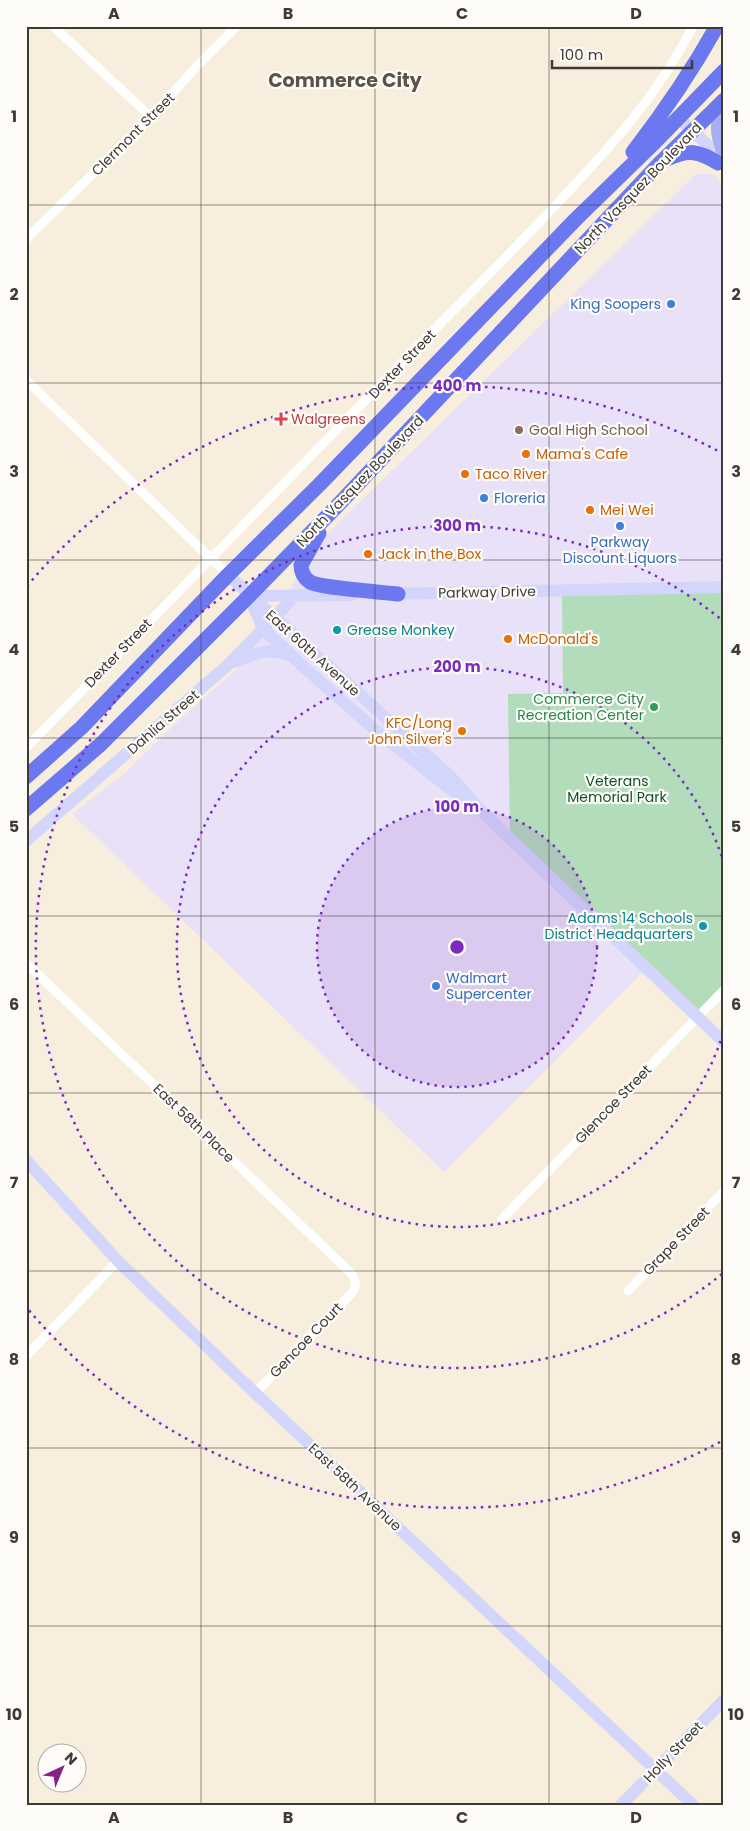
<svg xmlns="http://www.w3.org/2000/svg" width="750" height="1831" viewBox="0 0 750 1831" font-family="Poppins,sans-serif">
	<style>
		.commercial { fill: #e8e1f7 }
		.green { fill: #b3dcbb }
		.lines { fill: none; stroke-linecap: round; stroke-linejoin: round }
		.street { stroke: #fff; stroke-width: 9 }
		.secondary { stroke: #d3d6fa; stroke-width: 12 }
		.primary { stroke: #a7aef5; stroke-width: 14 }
		.highway { stroke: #6c78ef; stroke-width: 15 }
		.grid { fill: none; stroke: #3e3a34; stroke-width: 1; stroke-opacity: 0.55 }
		.ring { fill: none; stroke: #7b2cbf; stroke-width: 2.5; stroke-dasharray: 2.5 5 }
		.shop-dot { fill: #3f7fe0; stroke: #fefcf9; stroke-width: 2 }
		.health-dot { fill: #e0444e; stroke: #fefcf9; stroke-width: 2 }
		.education-dot { fill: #8d6e63; stroke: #fefcf9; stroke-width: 2 }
		.food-dot { fill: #e8710a; stroke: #fefcf9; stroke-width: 2 }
		.culture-dot { fill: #0f9aa8; stroke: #fefcf9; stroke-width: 2 }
		.leisure-dot { fill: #2e9e5b; stroke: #fefcf9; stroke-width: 2 }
		.labels { text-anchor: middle; stroke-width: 4.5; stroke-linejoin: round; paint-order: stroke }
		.street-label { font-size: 14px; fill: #3e3a34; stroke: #fefcf9 }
		.shop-label { font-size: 14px; fill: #366cbe; stroke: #fefcf9; text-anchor: start }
		.health-label { font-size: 14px; fill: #be3a42; stroke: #fefcf9; text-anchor: start }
		.education-label { font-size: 14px; fill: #785e54; stroke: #fefcf9; text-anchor: start }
		.food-label { font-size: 14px; fill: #c56008; stroke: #fefcf9; text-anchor: start }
		.culture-label { font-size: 14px; fill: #0d838f; stroke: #fefcf9; text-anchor: start }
		.leisure-label { font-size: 14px; fill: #27864d; stroke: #fefcf9; text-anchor: end }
		.park-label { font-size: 14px; fill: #0d5226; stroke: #fefcf9 }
		.district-label { font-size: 19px; font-weight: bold; fill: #5c5345; stroke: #fefcf9 }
		.centre { fill: #7b2cbf; stroke: #fefcf9; stroke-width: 2.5 }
		.ring-label { font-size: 15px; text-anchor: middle; font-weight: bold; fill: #7b2cbf; stroke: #fefcf9; stroke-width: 4.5; stroke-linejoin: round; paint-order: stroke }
		.neatline { fill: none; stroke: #3e3a34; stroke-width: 2 }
		.grid-label { font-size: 16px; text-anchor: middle; font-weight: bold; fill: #3e3a34 }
	</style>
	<rect width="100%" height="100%" fill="#f8eedd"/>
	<!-- commercial -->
	<path class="commercial" d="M696,174H714L724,186V586L563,694L508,695L644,971L444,1172L72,814L126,772L177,722L246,661L318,543Z"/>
	<!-- green -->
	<path class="green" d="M724,587V990L698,1017L510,839L508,694L563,693L562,591Z"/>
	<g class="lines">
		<!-- street -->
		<path class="street" d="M53,26L151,117
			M26,239L151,117L198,65L237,26
			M26,380L228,575
			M26,748C160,611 294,474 427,337C470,294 513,250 555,206C610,147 656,99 693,26
			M26,963L351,1273C357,1281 357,1287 351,1294L255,1393
			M502,1219L724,990
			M628,1291L724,1191
			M26,1356L118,1261"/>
		<!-- secondary -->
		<path class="secondary" d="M684,123L715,152L724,158
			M228,575L450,776L485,815L724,1042
			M389,594L724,587
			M249,596L351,595
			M250,598L263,629L306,669L382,736L466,801
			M234,662C253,654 269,647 289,655
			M26,841L229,664L295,596
			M26,1160L118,1261L255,1393L693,1805
			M621,1805L724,1700"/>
		<!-- primary -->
		<path class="primary" d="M724,107C714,123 718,137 724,154"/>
		<!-- highway -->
		<path class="highway" d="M633,152C664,112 692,71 717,26
			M667,159C688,149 699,151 718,163
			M319,533L301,565C301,572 304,578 310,582C320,588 382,592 398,594
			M26,777L82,727L228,575L320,484L575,220L652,145L724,71
			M26,809L101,744L249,596L338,505L661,162L724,100"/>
	</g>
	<!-- grid -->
	<path class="grid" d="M201,26V1805M375,26V1805M549,26V1805M26,205H724M26,383H724M26,560H724M26,738H724M26,916H724M26,1093H724M26,1271H724M26,1448H724M26,1626H724"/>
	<!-- distance rings -->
	<circle cx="457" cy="947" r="140" fill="#7b2cbf" fill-opacity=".12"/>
	<g class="ring">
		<circle cx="457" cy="947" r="140"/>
		<path d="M723 1034A280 280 0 1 1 723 860"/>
		<path d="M722 1274A421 421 0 1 1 722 620"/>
		<path d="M720 1442A561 561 0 0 1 27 1308M27 586A561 561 0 0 1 720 452"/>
	</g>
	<!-- markers -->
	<g class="shop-dot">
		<circle cx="671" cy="304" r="5"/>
		<circle cx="484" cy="498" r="5"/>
		<circle cx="620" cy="526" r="5"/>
		<circle cx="436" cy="986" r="5"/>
	</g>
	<path class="health-dot" d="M278.5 411.5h5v5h5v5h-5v5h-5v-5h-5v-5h5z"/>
	<circle class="education-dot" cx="519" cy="430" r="5"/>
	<g class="food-dot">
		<circle cx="526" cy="454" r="5"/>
		<circle cx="465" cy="474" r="5"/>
		<circle cx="590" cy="510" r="5"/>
		<circle cx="368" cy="554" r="5"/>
		<circle cx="508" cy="639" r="5"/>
		<circle cx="462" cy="731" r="5"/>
	</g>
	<g class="culture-dot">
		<circle cx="337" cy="630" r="5"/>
		<circle cx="703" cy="926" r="5"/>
	</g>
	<circle class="leisure-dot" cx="654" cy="707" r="5"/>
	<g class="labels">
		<!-- street labels -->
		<g class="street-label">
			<text transform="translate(133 134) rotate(-45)" y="5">Clermont Street</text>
			<text transform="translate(638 188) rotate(-46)" y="5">North Vasquez Boulevard</text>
			<text transform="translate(402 364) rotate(-46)" y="5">Dexter Street</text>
			<text transform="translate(360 481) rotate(-46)" y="5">North Vasquez Boulevard</text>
			<text transform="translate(487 592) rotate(-1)" y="5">Parkway Drive</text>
			<text transform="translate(118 653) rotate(-46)" y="5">Dexter Street</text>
			<text transform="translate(313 653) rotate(42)" y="5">East 60th Avenue</text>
			<text transform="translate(163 722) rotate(-41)" y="5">Dahlia Street</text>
			<text transform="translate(613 1104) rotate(-46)" y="5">Glencoe Street</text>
			<text transform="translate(194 1123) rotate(44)" y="5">East 58th Place</text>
			<text transform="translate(676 1241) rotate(-46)" y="5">Grape Street</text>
			<text transform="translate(306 1340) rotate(-46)" y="5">Gencoe Court</text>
			<text transform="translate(355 1487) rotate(43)" y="5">East 58th Avenue</text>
			<text transform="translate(673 1752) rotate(-46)" y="5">Holly Street</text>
		</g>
		<!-- shop labels -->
		<g class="shop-label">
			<text x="661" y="309" text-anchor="end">King Soopers</text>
			<text x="494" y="503">Floreria</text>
			<text x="620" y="547" text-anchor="middle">Parkway<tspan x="620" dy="16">Discount Liquors</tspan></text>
			<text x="446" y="983">Walmart<tspan x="446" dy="16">Supercenter</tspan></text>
		</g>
		<!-- health labels -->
		<g class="health-label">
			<text x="291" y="424">Walgreens</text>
		</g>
		<!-- education labels -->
		<g class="education-label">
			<text x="529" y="435">Goal High School</text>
		</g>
		<!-- food labels -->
		<g class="food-label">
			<text x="536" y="459">Mama's Cafe</text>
			<text x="475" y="479">Taco River</text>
			<text x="600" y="515">Mei Wei</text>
			<text x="378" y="559">Jack in the Box</text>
			<text x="518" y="644">McDonald's</text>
			<text x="452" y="728" text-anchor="end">KFC/Long<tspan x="452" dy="16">John Silver's</tspan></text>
		</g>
		<!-- culture labels -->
		<g class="culture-label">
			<text x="347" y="635">Grease Monkey</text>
			<text x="693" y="923" text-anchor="end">Adams 14 Schools<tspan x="693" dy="16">District Headquarters</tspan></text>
		</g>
		<!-- leisure labels -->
		<g class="leisure-label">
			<text x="644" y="704">Commerce City<tspan x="644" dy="16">Recreation Center</tspan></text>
		</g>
		<!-- park labels -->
		<g class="park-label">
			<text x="617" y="786">Veterans<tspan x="617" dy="16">Memorial Park</tspan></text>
		</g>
		<!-- district labels -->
		<g class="district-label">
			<text x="345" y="87">Commerce City</text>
		</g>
	</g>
	<circle cx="457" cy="947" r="8" class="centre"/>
	<g class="ring-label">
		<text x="457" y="391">400 m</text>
		<text x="457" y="531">300 m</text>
		<text x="457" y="672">200 m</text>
		<text x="457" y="812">100 m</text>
	</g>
	<!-- border -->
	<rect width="750" height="1831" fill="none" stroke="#fefcf9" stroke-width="55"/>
	<!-- north arrow -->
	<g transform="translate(62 1768) rotate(44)"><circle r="24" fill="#fefcf9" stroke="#b1aeaa"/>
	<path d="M0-4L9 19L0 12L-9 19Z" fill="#872087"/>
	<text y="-8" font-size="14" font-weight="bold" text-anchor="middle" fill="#3e3a34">N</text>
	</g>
	<!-- scale -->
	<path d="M552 60v8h140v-8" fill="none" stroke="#3e3a34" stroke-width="2.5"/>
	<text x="560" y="60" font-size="15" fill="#3e3a34" stroke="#fefcf9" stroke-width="4" paint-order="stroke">100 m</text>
	<rect x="28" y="28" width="694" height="1776" class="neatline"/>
	<g class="grid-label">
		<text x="114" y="19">A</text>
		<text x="288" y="19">B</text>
		<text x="462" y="19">C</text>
		<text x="636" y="19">D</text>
		<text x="14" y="122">1</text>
		<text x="736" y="122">1</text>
		<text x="14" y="300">2</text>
		<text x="736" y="300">2</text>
		<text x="14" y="477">3</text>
		<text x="736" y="477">3</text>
		<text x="14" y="655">4</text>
		<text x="736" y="655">4</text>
		<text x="14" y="832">5</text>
		<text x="736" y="832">5</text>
		<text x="14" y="1010">6</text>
		<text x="736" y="1010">6</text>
		<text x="14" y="1188">7</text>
		<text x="736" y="1188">7</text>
		<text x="14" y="1365">8</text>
		<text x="736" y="1365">8</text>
		<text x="14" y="1543">9</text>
		<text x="736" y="1543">9</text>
		<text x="14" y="1720">10</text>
		<text x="736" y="1720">10</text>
		<text x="114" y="1823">A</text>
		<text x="288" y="1823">B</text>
		<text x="462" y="1823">C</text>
		<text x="636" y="1823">D</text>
	</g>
</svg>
